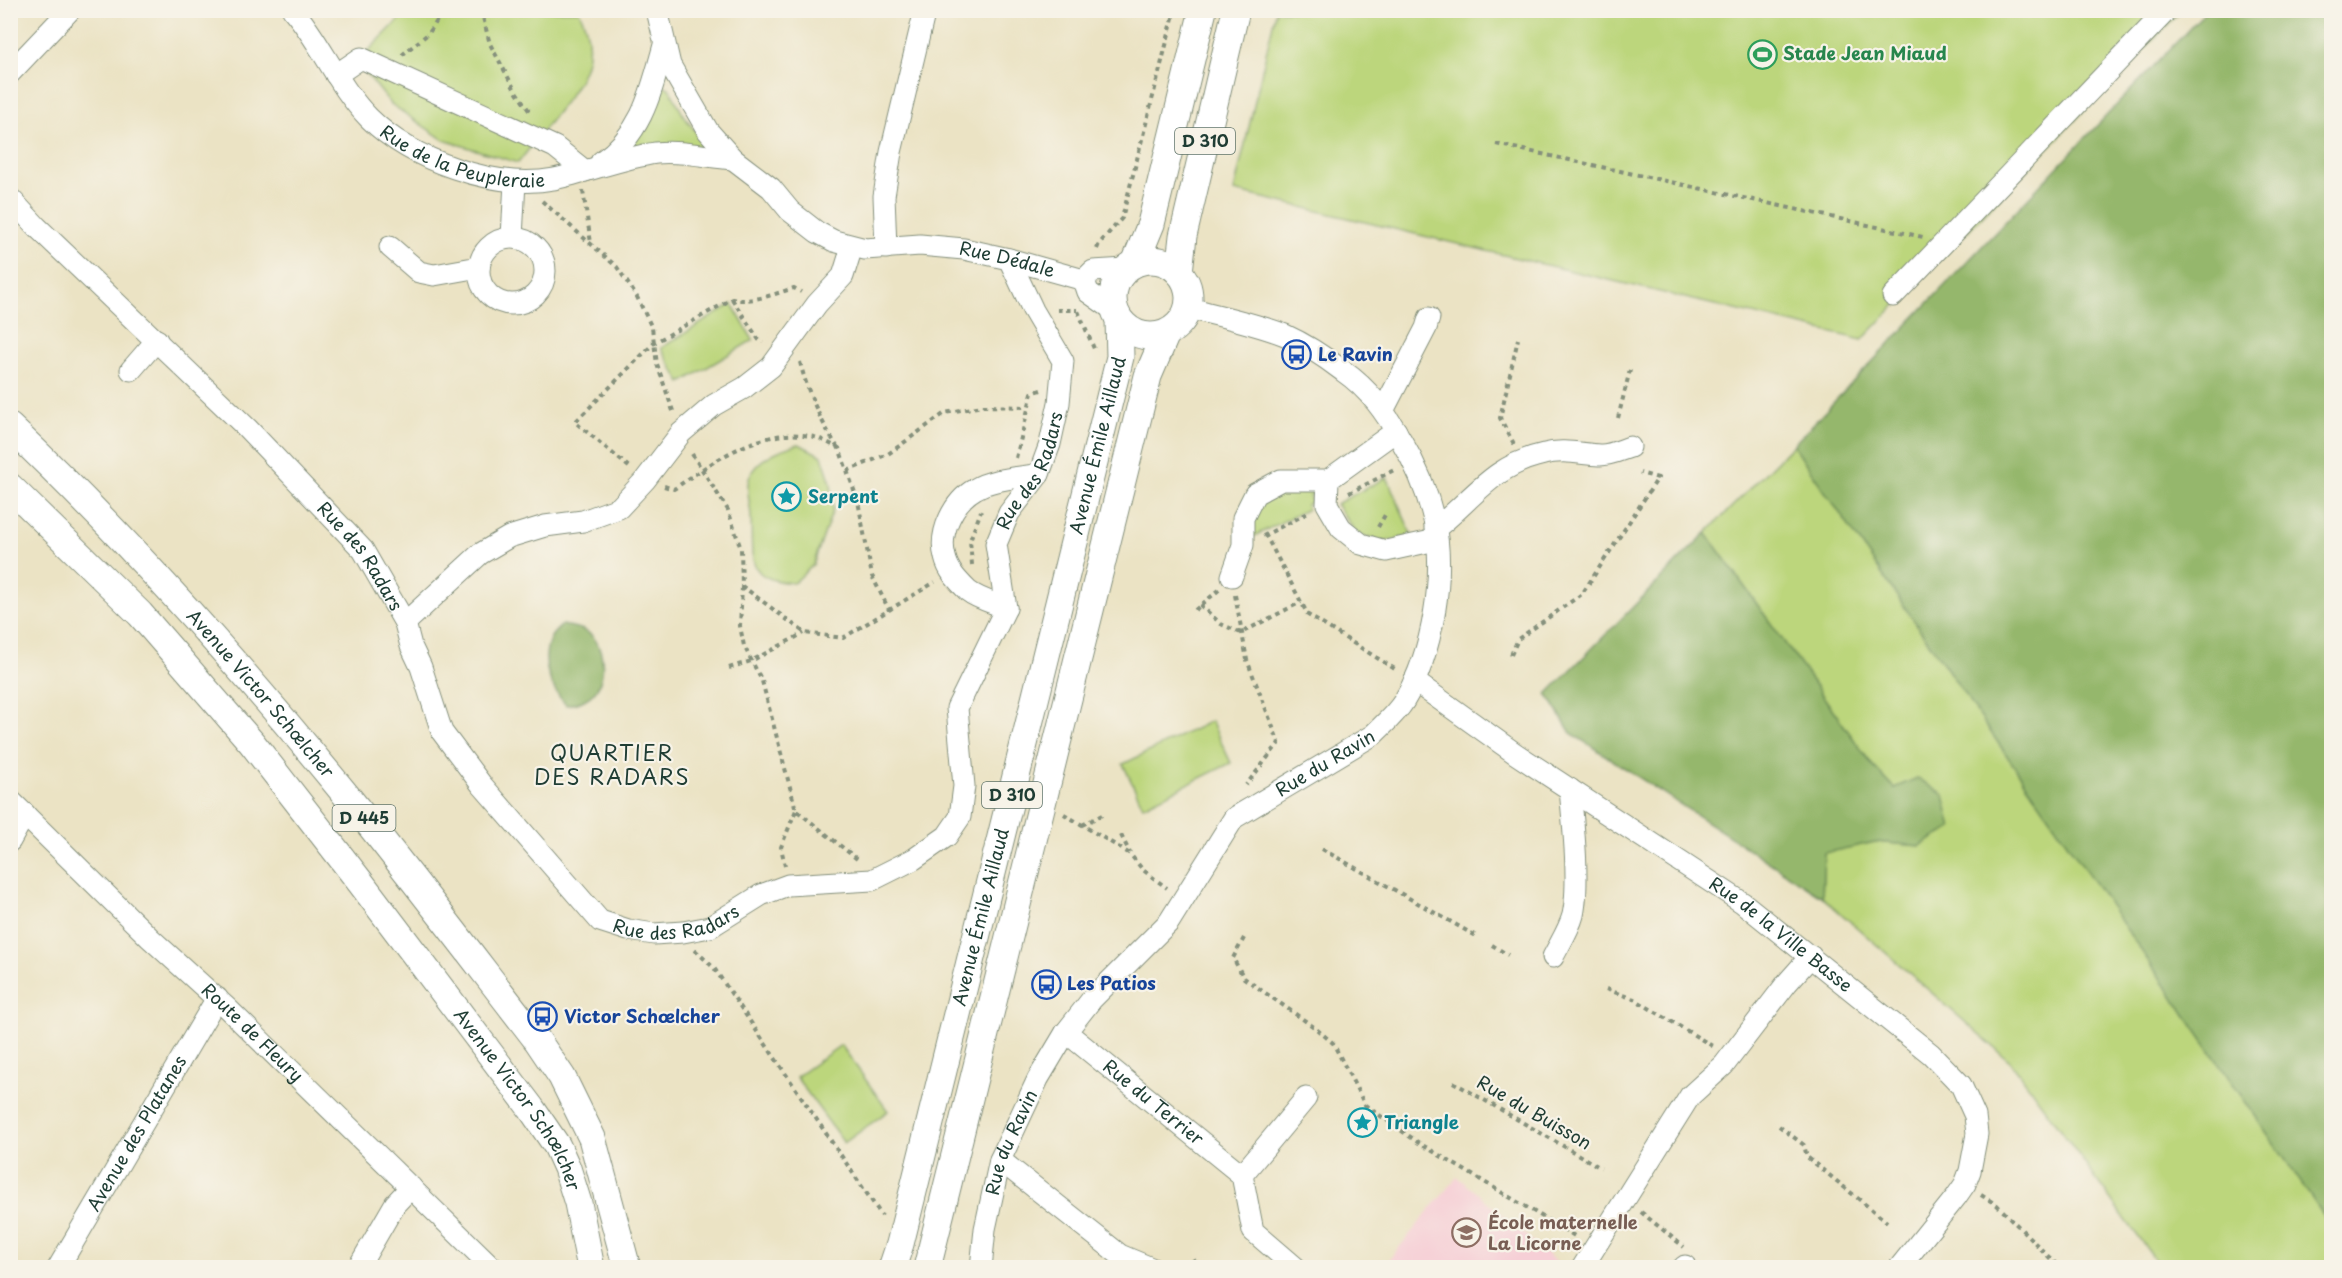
<svg xmlns="http://www.w3.org/2000/svg" width="2342" height="1278" viewBox="0 0 2342 1278" font-family="'Playpen Sans',sans-serif">
	<style>
		.built { fill: #f6cfd6 }
		.green { fill: #bcd67c; stroke: #6e8a58; stroke-width: 1.5 }
		.forest { fill: #95b76c; stroke: #5a7a50; stroke-width: 1.5 }
		.lines { fill: none; stroke-linecap: round; stroke-linejoin: round }
		.minor-casing { stroke: #85907c; stroke-width: 23 }
		.major-casing { stroke: #85907c; stroke-width: 29 }
		.path { stroke: #85907c; stroke-width: 4; stroke-dasharray: 4.5 4.5; stroke-linecap: butt }
		.minor { stroke: #fff; stroke-width: 21 }
		.major { stroke: #fff; stroke-width: 27 }
		.labels { text-anchor: middle; stroke-width: 4.5; stroke-linejoin: round; paint-order: stroke }
		.shield { fill: #f7f3e8; stroke: #60746a; stroke-width: 1.5 }
		.shield-label { font-size: 16px; font-weight: bold; fill: #1f3d34 }
		.leisure-label { font-size: 18px; font-weight: bold; fill: #27864d; stroke: #f7f3e8; text-anchor: start }
		.street-label { font-size: 18px; fill: #1f3d34; stroke: #f7f3e8 }
		.transit-label { font-size: 18px; font-weight: bold; fill: #164399; stroke: #f7f3e8; text-anchor: start }
		.culture-label { font-size: 18px; font-weight: bold; fill: #0d838f; stroke: #f7f3e8; text-anchor: start }
		.education-label { font-size: 18px; font-weight: bold; fill: #785e54; stroke: #f7f3e8; text-anchor: start }
		.quarter-label { font-size: 21px; letter-spacing: 1.5px; fill: #1f3d34; stroke: #f7f3e8 }
	</style>
	<rect width="100%" height="100%" fill="#f7f3e8"/>
	<filter id="ink" filterUnits="userSpaceOnUse"><feTurbulence type="fractalNoise" baseFrequency=".0167" numOctaves="2"/><feDisplacementMap in="SourceGraphic" scale="12" xChannelSelector="R" yChannelSelector="G"/><feConvolveMatrix kernelMatrix="1 2 1 2 8 2 1 2 1" color-interpolation-filters="sRGB"/></filter>
	<filter id="wash" filterUnits="userSpaceOnUse"><feTurbulence type="fractalNoise" baseFrequency=".008" numOctaves="4" result="noise"/><feDisplacementMap in="SourceGraphic" scale="24" xChannelSelector="R" yChannelSelector="G"/><feGaussianBlur stdDeviation="1.35" result="paint"/><feColorMatrix in="noise" values="0 0 0 0 0 0 0 0 0 0 0 0 0 0 0 0 0 1.4 0 .05"/><feComposite in="paint" operator="in"/></filter>
	<g filter="url(#wash)">
		<rect width="100%" height="100%" fill="#ebe3c4"/>
		<!-- built -->
		<path class="built" d="M1457,1177L1476,1192L1562,1267H1383Z"/>
		<!-- green -->
		<path class="green" d="M408,11H579C601,54 582,81 555,115C543,131 531,147 518,163L444,140L391,104L357,62Z
			M1276,11H2181L1862,340L1234,191Z
			M662,85L669,88L684,116L702,140L700,148L632,149L630,142Z
			M732,304L753,340L681,383L661,348Z
			M799,444L822,456L831,483L833,510L813,565L794,583C744,580 753,558 751,518C751,507 747,496 748,485C749,461 780,449 799,444Z
			M1793,445L2331,1226V1267H2160L2011,1062L1822,897L1824,853L1875,842L1920,846L1894,788L1873,766L1706,533Z
			M1387,477L1412,536L1383,542L1357,534L1336,504Z
			M1308,485L1314,494L1309,496L1312,502L1306,505L1308,509L1250,538L1249,521L1269,491Z
			M1211,721L1231,763L1143,806L1123,764Z
			M841,1045L888,1111L844,1143L796,1077Z"/>
		<!-- forest -->
		<path class="forest" d="M2207,10L2331,11V1226L1793,445Z
			M1706,533L1873,766L1894,788L1917,778L1944,795L1952,828L1920,846L1875,842L1824,853L1822,897L1571,733L1547,694Z
			M562,625C573,627 585,628 593,637C607,654 607,689 584,700C579,703 571,704 566,705C550,687 540,663 550,639C552,634 558,629 562,625Z"/>
	</g>
	<g filter="url(#ink)">
		<g class="lines">
			<defs>
				<g id="minor">
					<path id="s1" d="M293,10C322,44 338,87 369,118C411,160 495,190 554,179C588,172 621,158 656,153C681,150 707,157 733,159"/>
					<path id="s2" d="M657,10L670,65L708,131L733,159L771,188L790,211L817,232L834,241L865,249L920,245L964,249L1009,259L1084,280"/>
					<path d="M10,73L70,10"/>
					<path d="M336,75L361,58L555,147L585,171"/>
					<path d="M601,162C643,133 651,92 664,45"/>
					<path id="s3" d="M10,198L36,226L247,428L363,550L405,623L411,646L421,667L442,732L481,784L600,921L628,930L654,934L683,932L710,927L761,895L788,885L872,880L914,859L947,836L960,817L964,786L957,708L1006,608L996,544L1009,513L1039,474L1050,444L1059,403L1063,361L1033,310L1009,259"/>
					<path d="M512,237L515,182"/>
					<circle cx="512" cy="271" r="33"/>
					<path d="M390,247L419,272L434,275L479,267"/>
					<path d="M886,248L884,196L891,152L925,10"/>
					<path d="M1084,280L1093,271L1126,269"/>
					<path d="M1084,280L1088,292L1115,311"/>
					<path d="M1893,296L2167,10"/>
					<path d="M131,370L157,340"/>
					<path d="M1384,409L1426,328L1429,318"/>
					<path d="M1328,480L1327,504L1341,528L1361,544L1386,551L1436,540"/>
					<path d="M1435,529C1473,499 1493,465 1544,454C1562,449 1581,454 1599,455C1608,456 1621,450 1630,447"/>
					<path d="M1232,576L1243,545V518L1255,494L1281,480H1328L1396,431"/>
					<path d="M1006,608C994,603 978,599 968,591C958,581 948,571 945,557C938,532 954,501 975,489C993,478 1019,478 1039,474"/>
					<path d="M405,623L480,554L509,537L545,526L583,521L619,508L645,480L681,433L714,405L744,388L771,367L817,304L843,276L852,247"/>
					<path id="s4" d="M1414,681L1516,754L1743,903L1931,1054L1961,1085L1975,1116L1977,1134L1970,1171L1965,1184L1956,1197L1899,1268"/>
					<path id="s5" d="M10,800L150,938L227,1008L493,1268"/>
					<path d="M10,841L25,814"/>
					<path d="M1553,957C1560,943 1569,930 1573,915C1580,883 1573,822 1570,789"/>
					<path id="s6" d="M1066,1032L1242,1175"/>
					<path d="M1000,1160L1120,1255L1151,1268"/>
					<path id="s7" d="M58,1268L217,998"/>
					<path d="M358,1268L395,1204L411,1187"/>
					<path id="s8" d="M981,1268L985,1229L1000,1160L1038,1079L1066,1032L1092,999L1169,922L1234,818L1373,735C1384,724 1396,714 1404,701C1433,653 1446,574 1434,520C1427,491 1416,465 1401,440C1386,413 1369,389 1343,371C1326,358 1305,344 1285,335C1254,323 1220,316 1188,308"/>
					<path d="M1296,1268L1253,1231L1242,1175L1306,1098"/>
					<path d="M1582,1268L1690,1096L1724,1065L1787,983L1811,956"/>
					<path d="M1683,1268L1685,1266"/>
				</g>
				<g id="major">
					<circle cx="1151" cy="298" r="38"/>
					<path d="M1135,263L1151,224L1203,10"/>
					<path d="M1179,272L1183,236L1236,10"/>
					<path id="s9" d="M10,427C132,543 244,670 350,800C414,879 475,960 537,1040L562,1077L592,1138L627,1268"/>
					<path id="s10" d="M10,487L140,614L252,743L361,883L531,1108L557,1146L567,1168L578,1203L591,1268"/>
					<path id="s11" d="M892,1268L900,1244L1120,357L1119,320"/>
					<path d="M927,1268L1148,376L1166,334"/>
				</g>
			</defs>
			<!-- minor casing -->
			<use href="#minor" class="minor-casing"/>
			<!-- major casing -->
			<use href="#major" class="major-casing"/>
			<!-- path -->
			<path class="path" d="M481,10L490,44L515,90L530,112
				M580,14L587,10
				M402,55L429,33L444,10
				M1496,144L1923,237
				M583,191L591,243
				M542,201L617,267L637,297L652,328L657,364L674,414
				M1097,249L1099,244L1122,218L1175,10
				M732,299L759,340L763,343
				M1057,310H1077
				M1078,311L1095,351
				M800,362C808,394 820,420 838,448
				M1618,418L1631,366
				M1514,444L1500,418L1518,339
				M692,454L728,510L741,549L742,586L805,633L843,638L935,582
				M1016,458L1032,393L1041,390
				M629,467L575,422L654,343L732,299C753,303 774,294 794,288L801,292
				M847,471L888,454L945,413L982,406L1027,407
				M664,486L674,489C713,461 766,423 818,438C825,441 832,445 839,448L858,501L872,576L889,610
				M1349,493L1396,469
				M1378,527L1385,515
				M1265,534L1308,615L1398,671
				M1263,536L1310,512
				M972,565L970,540L981,511
				M742,587L740,626L744,646L762,681L796,810L857,859
				M1235,595L1247,660L1279,743L1246,785
				M1200,605L1221,624L1241,633L1301,602
				M1195,610L1219,590
				M1511,655L1518,639L1582,594L1658,478L1640,473
				M729,668L751,661L804,633
				M1064,814L1130,854L1143,870L1167,888
				M1082,825L1102,815
				M1121,835L1130,853
				M1322,849L1476,936
				M785,866L781,847L796,810
				M1244,938L1233,958L1244,978L1314,1027L1333,1043L1365,1105L1419,1143L1578,1238
				M1492,945L1508,955
				M695,950L714,968L882,1216
				M1606,989L1634,999L1714,1047
				M1453,1082L1601,1168
				M1779,1126L1804,1145L1807,1157L1887,1222
				M1981,1195L1997,1205L2060,1268
				M1641,1212L1684,1247
				M1187,1268L1194,1260L1203,1268"/>
			<!-- minor -->
			<use href="#minor" class="minor"/>
			<!-- major -->
			<use href="#major" class="major"/>
		</g>
	</g>
	<!-- icons -->
	<defs>
		<symbol id="stadium-ring" viewBox="-11 -11 22 22"><circle r="9.5" fill="#f7f3e8" stroke="#2e9e5b" stroke-width="1.5"/><path d="M0-5a6.5 5 0 1 0 0 10a6.5 5 0 1 0 0-10ZM-3.5-1.8h7v3.6h-7Z" fill="#2e9e5b"/></symbol>
		<symbol id="bus-ring" viewBox="-11 -11 22 22"><circle r="9.5" fill="#f7f3e8" stroke="#1a4fb4" stroke-width="1.5"/><path d="M-5-6H5V4H4V6H2V4H-2V6H-4V4H-5ZM-3.5-4V0h7V-4ZM-3.5 1.2v1.5H-2V1.2ZM2 1.2v1.5H3.5V1.2Z" fill="#1a4fb4"/></symbol>
		<symbol id="sight-ring" viewBox="-11 -11 22 22"><circle r="9.5" fill="#f7f3e8" stroke="#0f9aa8" stroke-width="1.5"/><path d="M0-6L1.8-2.2L6-1.7L2.9 1.2L3.7 5.4L0 3.3L-3.7 5.4L-2.9 1.2L-6-1.7L-1.8-2.2Z" fill="#0f9aa8"/></symbol>
		<symbol id="school-ring" viewBox="-11 -11 22 22"><circle r="9.5" fill="#f7f3e8" stroke="#8d6e63" stroke-width="1.5"/><path d="M0-5L7-2L0 1L-7-2ZM-4 1L0 2.5L4 1V4Q0 6-4 4Z" fill="#8d6e63"/></symbol>
	</defs>
	<g fill-rule="evenodd">
		<use href="#stadium-ring" x="1746" y="38" width="33" height="33"/>
		<use href="#bus-ring" x="1280" y="338" width="33" height="33"/>
		<use href="#sight-ring" x="770" y="480" width="33" height="33"/>
		<use href="#bus-ring" x="1030" y="968" width="33" height="33"/>
		<use href="#bus-ring" x="526" y="1000" width="33" height="33"/>
		<use href="#sight-ring" x="1346" y="1106" width="33" height="33"/>
		<use href="#school-ring" x="1450" y="1216" width="33" height="33"/>
	</g>
	<g class="labels">
		<!-- shield labels -->
		<g class="shield">
			<rect x="1175" y="128" width="60" height="26" rx="4.5"/>
			<rect x="982" y="782" width="60" height="26" rx="4.5"/>
			<rect x="332.5" y="805" width="63" height="26" rx="4.5"/>
		</g>
		<g class="shield-label">
			<text x="1205" y="147">D 310</text>
			<text x="1012" y="801">D 310</text>
			<text x="364" y="824">D 445</text>
		</g>
		<!-- leisure labels -->
		<g class="leisure-label">
			<text x="1783" y="60">Stade Jean Miaud</text>
		</g>
		<!-- street labels -->
		<g class="street-label">
			<text dy="6" stroke="none"><textPath href="#s1" startOffset="237">Rue de la Peupleraie</textPath></text>
			<text dy="6" stroke="none"><textPath href="#s2" startOffset="477">Rue Dédale</textPath></text>
			<text dy="6" stroke="none"><textPath href="#s11" startOffset="848">Avenue Émile Aillaud</textPath></text>
			<text dy="6" stroke="none"><textPath href="#s3" startOffset="1708">Rue des Radars</textPath></text>
			<text dy="6" stroke="none"><textPath href="#s3" startOffset="502">Rue des Radars</textPath></text>
			<text dy="6" stroke="none"><textPath href="#s9" startOffset="366">Avenue Victor Schœlcher</textPath></text>
			<text dy="6" stroke="none"><textPath href="#s8" startOffset="634">Rue du Ravin</textPath></text>
			<text dy="6" stroke="none"><textPath href="#s3" startOffset="1024">Rue des Radars</textPath></text>
			<text dy="6" stroke="none"><textPath href="#s11" startOffset="362">Avenue Émile Aillaud</textPath></text>
			<text dy="6" stroke="none"><textPath href="#s4" startOffset="446">Rue de la Ville Basse</textPath></text>
			<text dy="6" stroke="none"><textPath href="#s5" startOffset="336">Route de Fleury</textPath></text>
			<text dy="6" stroke="none"><textPath href="#s10" startOffset="798">Avenue Victor Schœlcher</textPath></text>
			<text dy="6" stroke="none"><textPath href="#s6" startOffset="112">Rue du Terrier</textPath></text>
			<text transform="translate(1534 1113) rotate(30)" y="6">Rue du Buisson</text>
			<text dy="6" stroke="none"><textPath href="#s7" startOffset="156">Avenue des Platanes</textPath></text>
			<text dy="6" stroke="none"><textPath href="#s8" startOffset="130">Rue du Ravin</textPath></text>
		</g>
		<!-- transit labels -->
		<g class="transit-label">
			<text x="1318" y="361">Le Ravin</text>
			<text x="1067" y="990">Les Patios</text>
			<text x="564" y="1023">Victor Schœlcher</text>
		</g>
		<!-- culture labels -->
		<g class="culture-label">
			<text x="808" y="503">Serpent</text>
			<text x="1384" y="1129">Triangle</text>
		</g>
		<!-- education labels -->
		<g class="education-label">
			<text x="1488" y="1229">École maternelle<tspan x="1488" dy="21">La Licorne</tspan></text>
		</g>
		<!-- quarter labels -->
		<g class="quarter-label">
			<text x="612" y="761">QUARTIER<tspan x="612" dy="24">DES RADARS</tspan></text>
		</g>
	</g>
	<!-- margin -->
	<rect width="2342" height="1278" fill="none" stroke="#f7f3e8" stroke-width="36"/>
</svg>
